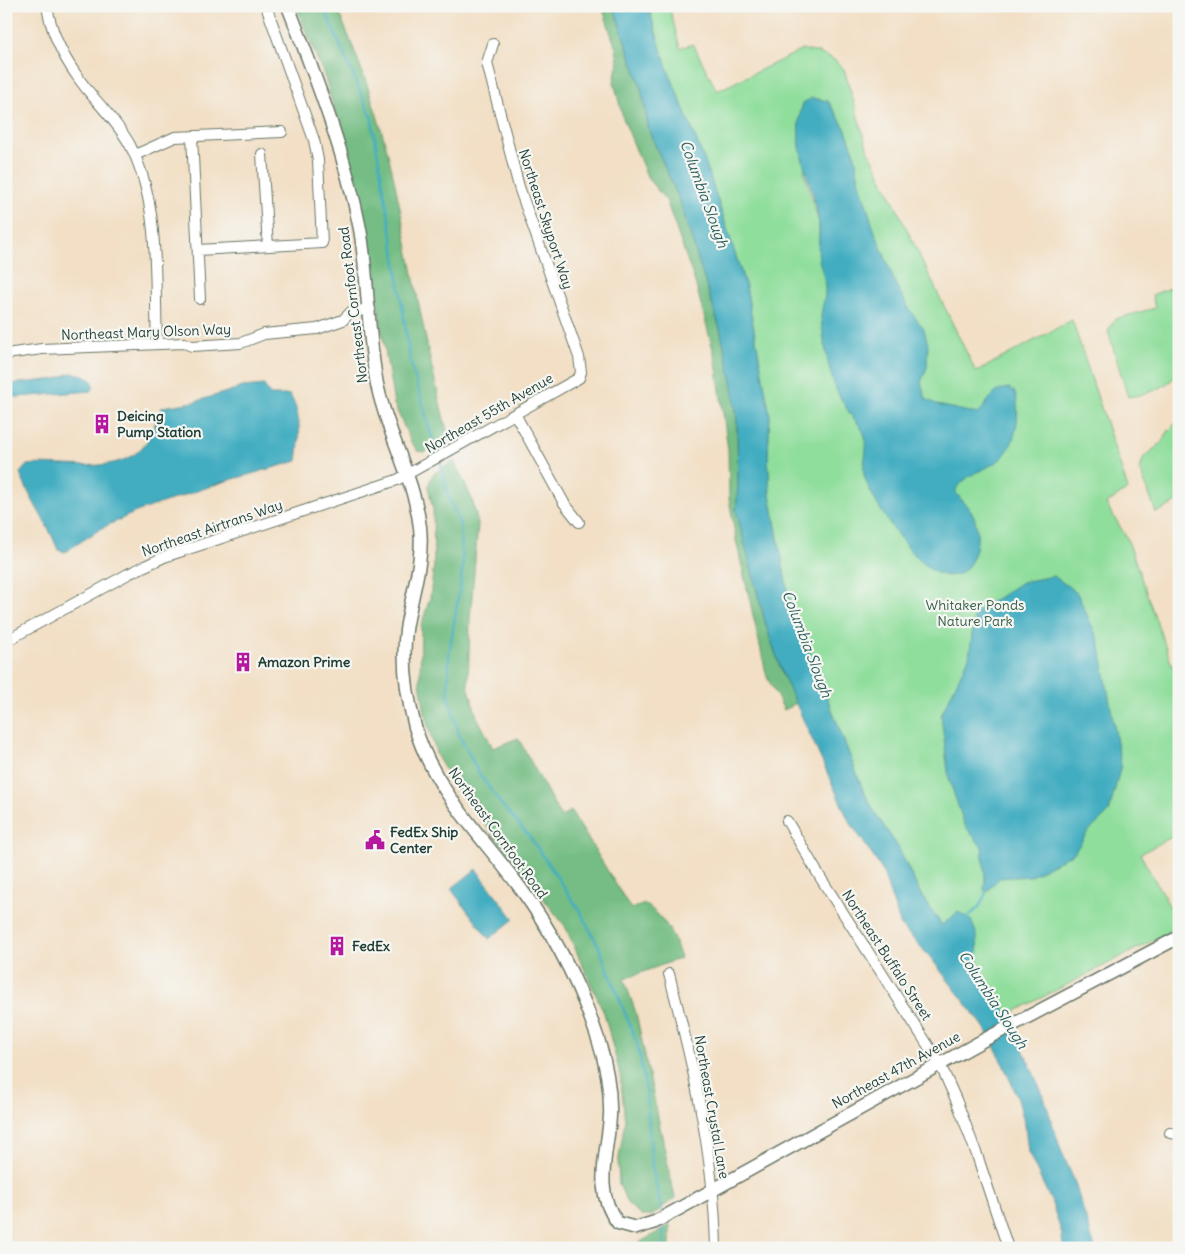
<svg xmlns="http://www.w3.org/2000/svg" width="1185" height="1254" viewBox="0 0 1185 1254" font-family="Delius,sans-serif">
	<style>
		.green { fill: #90de9c; stroke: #588e68; fill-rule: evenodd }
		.forest { fill: #74bd84; stroke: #4a7d5c }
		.water { fill: #42adc1; stroke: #30757a }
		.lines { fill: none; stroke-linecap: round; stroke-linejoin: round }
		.stream { stroke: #42adc1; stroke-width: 2.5 }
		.minor-casing { stroke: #697667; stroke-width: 12 }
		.tertiary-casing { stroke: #697667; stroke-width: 15 }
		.minor { stroke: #fff; stroke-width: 10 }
		.tertiary { stroke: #fff; stroke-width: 12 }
		.labels { text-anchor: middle; stroke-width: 4.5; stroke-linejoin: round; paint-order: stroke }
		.street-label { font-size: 14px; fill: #1f3d34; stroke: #f6f6f2 }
		.poi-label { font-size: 14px; font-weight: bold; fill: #1f3d34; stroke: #f6f6f2; text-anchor: start }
		.park-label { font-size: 14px; fill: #365d49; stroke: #f6f6f2 }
		.water-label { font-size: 15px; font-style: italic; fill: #2a5f5e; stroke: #f6f6f2 }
	</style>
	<rect width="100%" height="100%" fill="#f6f6f2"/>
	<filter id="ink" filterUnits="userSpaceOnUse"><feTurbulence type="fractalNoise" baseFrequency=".02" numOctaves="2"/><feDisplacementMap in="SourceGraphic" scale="10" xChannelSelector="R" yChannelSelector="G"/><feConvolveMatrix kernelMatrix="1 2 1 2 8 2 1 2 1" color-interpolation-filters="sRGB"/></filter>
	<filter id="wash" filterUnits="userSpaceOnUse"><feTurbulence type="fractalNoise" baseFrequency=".0096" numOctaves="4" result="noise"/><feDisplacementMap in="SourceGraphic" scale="20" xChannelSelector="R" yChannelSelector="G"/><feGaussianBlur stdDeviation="1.12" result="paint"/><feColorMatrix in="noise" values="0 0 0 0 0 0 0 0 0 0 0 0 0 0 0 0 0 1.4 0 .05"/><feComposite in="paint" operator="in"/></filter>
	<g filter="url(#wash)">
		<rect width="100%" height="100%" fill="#f2dfc5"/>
		<!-- green -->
		<path class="green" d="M648,6H669L680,48L693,44L717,91L802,50L816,52L833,59L844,69L867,147L976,372L1072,320L1128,489L1106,504L1127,538L1179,685V833L1140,854L1179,923V927L1008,1015L966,949L942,925L922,897L898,847L875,813L863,790L789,599L770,494L768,454L770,415L746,287L706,164L666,65ZM828,101L845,128L854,151L859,181L873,228L819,258V223L804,171Z
			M1179,284V373C1164,389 1149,394 1128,397L1108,331L1115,319L1155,308L1152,295Z
			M1179,420V501L1156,513L1140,469L1144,457L1162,442L1169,430Z"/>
		<!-- forest -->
		<path class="forest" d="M296,6H336C360,61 381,120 394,179C412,263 425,347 447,431L443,442L424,452L418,451L411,442L394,404L360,198L325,78Z
			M602,6H613L641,87L649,131L679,199L720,329L733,386L737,421L738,485L736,511L767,629L783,675L796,703L784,710L767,677L736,540L729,498L728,450L716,361L695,282L666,200L648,179L623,118L614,82L618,61L616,49Z
			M454,461L472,499L478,524L470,620L468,685L477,717L493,748L518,738L561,817L571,811L631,909L645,904C668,920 672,934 681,958L624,979L636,1013L675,1198L651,1216H641L627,1203L619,1184L618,1164L625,1121L620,1074L604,1013L565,926L454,785L437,756L426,719L420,682L421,626L430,598L434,564L433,509L428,486L433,474Z
			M670,1225V1248H630Z"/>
		<!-- water -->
		<path class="water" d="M613,6H648L666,65L706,164L746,287L770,415L768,454L770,494L789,599L863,790L875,813L898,847L922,897L942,925L958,912L971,920L977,935L978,968L1008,1015L1044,1097L1061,1150L1074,1180L1095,1248H1063L1062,1234L1051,1201L1028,1152L1025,1125L1017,1096L999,1055L984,1027L930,957L901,926L882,870L848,819L783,675L767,629L736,511L738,485L737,421L733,386L720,329L679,199L649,131L641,87Z
			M812,98L828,101L845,128L854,151L859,181L874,229L896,285L911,312L924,329L928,345L927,368L921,382L926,399L938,405L978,414C988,403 992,389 1009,388L1015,392C1021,414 1017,450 995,463C978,473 969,473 956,489V493C962,501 971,509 974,517C986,550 964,595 927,567C907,552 870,499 864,475C862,463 869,449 865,437C863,428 856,422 851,415C843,403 834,389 831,374C826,357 823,336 821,318C821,308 826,298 825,288C825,278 821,269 819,259C817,248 820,236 819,225C815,183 788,146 803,103Z
			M71,373C80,373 86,376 93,382V389L91,391L19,397H10L6,394V386L11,384L56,379Z
			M264,385L270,395H290C302,415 300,439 297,461L223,482L136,512L102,528L65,552L58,550C48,523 30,501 20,473L27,465C62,461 120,477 144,445C154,433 155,420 162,407L194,402L243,387Z
			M1054,576L1077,593L1099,641L1121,765L1109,812L1087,833L1074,853L1031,876L999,878L986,893L984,890L985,877L982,847L965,826L949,779L941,715L969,657L975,613L1022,582Z
			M476,869L514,919L489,939L451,889Z"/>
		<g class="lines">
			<!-- stream -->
			<path class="stream" d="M323,6L371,116L392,236L410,360L437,455
				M440,460L448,496L460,524L463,566L449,655L448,695L459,735L480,775L501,804L530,837L580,911L599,947L637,1043L647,1095L652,1166L662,1213
				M966,919L979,907L986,893
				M663,1221L664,1248"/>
		</g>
	</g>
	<g filter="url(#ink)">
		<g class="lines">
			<defs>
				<path id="minor" d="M47,6C51,31 62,55 77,76C93,100 116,119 130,145C161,205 154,278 157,344
					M192,136L200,299
					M262,154L268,246
					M135,155L175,137L282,132
					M198,250L322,243L318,160L314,140L266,6
					M6,354L42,349L184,343L192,346L241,343L264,334L317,329L343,320L351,312L370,309
					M515,414L564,503L579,522
					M6,641L128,574L164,557L397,480L579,378L581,372L579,357L519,187L487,63L493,44
					M787,821L820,877L940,1064L957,1102L977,1155L1008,1248
					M669,974C693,1064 714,1154 716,1248
					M1170,1133L1179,1134"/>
				<path id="tertiary" d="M288,6C316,79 345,152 360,229C369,280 367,334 377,384C387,434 414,477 420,527C424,563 411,595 406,630C402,661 407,697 415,727C434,791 483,837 521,889C555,935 580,985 598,1039C606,1064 611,1091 610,1116C608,1153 592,1190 618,1223L636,1228L655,1222L982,1041L1179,937"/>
			</defs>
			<!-- minor casing -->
			<use href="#minor" class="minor-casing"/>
			<!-- tertiary casing -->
			<use href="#tertiary" class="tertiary-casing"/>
			<!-- minor -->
			<use href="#minor" class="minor"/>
			<!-- tertiary -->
			<use href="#tertiary" class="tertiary"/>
		</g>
	</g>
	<!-- icons -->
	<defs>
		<symbol id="building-bare" viewBox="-9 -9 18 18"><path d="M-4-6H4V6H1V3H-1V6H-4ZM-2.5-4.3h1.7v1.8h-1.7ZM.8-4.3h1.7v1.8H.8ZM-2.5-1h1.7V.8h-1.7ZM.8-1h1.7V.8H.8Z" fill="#b5179e" stroke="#f6f6f2" stroke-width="2.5" paint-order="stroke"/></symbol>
		<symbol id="civic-bare" viewBox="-9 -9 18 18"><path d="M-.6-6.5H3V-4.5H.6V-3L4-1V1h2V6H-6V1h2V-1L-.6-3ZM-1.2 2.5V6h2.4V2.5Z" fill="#b5179e" stroke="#f6f6f2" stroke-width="2.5" paint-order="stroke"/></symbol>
	</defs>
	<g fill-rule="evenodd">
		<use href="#building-bare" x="88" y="410" width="28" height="28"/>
		<use href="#building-bare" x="229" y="648" width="28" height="28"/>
		<use href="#civic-bare" x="361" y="826" width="28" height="28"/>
		<use href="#building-bare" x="323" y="932" width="28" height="28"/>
	</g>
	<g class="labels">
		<!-- street labels -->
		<g class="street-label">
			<text transform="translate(546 219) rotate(72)" y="5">Northeast Skyport Way</text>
			<text transform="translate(353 305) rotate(-97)" y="5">Northeast Cornfoot Road</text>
			<text transform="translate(146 332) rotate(-2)" y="5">Northeast Mary Olson Way</text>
			<text transform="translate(489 413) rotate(-30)" y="5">Northeast 55th Avenue</text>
			<text transform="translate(212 528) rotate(-19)" y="5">Northeast Airtrans Way</text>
			<text transform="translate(498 833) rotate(54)" y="5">Northeast Cornfoot Road</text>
			<text transform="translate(887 955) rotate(57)" y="5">Northeast Buffalo Street</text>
			<text transform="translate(896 1070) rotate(-29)" y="5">Northeast 47th Avenue</text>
			<text transform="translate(712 1107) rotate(80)" y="5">Northeast Crystal Lane</text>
		</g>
		<!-- poi labels -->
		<g class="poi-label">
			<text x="117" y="421">Deicing<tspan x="117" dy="16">Pump Station</tspan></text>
			<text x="258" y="667">Amazon Prime</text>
			<text x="390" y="837">FedEx Ship<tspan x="390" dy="16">Center</tspan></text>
			<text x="352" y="951">FedEx</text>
		</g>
		<!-- park labels -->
		<g class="park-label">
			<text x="975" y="610">Whitaker Ponds<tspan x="975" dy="16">Nature Park</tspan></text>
		</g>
		<!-- water labels -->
		<g class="water-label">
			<text transform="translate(704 194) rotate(70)" y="5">Columbia Slough</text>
			<text transform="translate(807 644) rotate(69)" y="5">Columbia Slough</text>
			<text transform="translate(993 1000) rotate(57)" y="5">Columbia Slough</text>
		</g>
	</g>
	<!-- margin -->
	<rect width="1185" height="1254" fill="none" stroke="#f6f6f2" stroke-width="25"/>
</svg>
